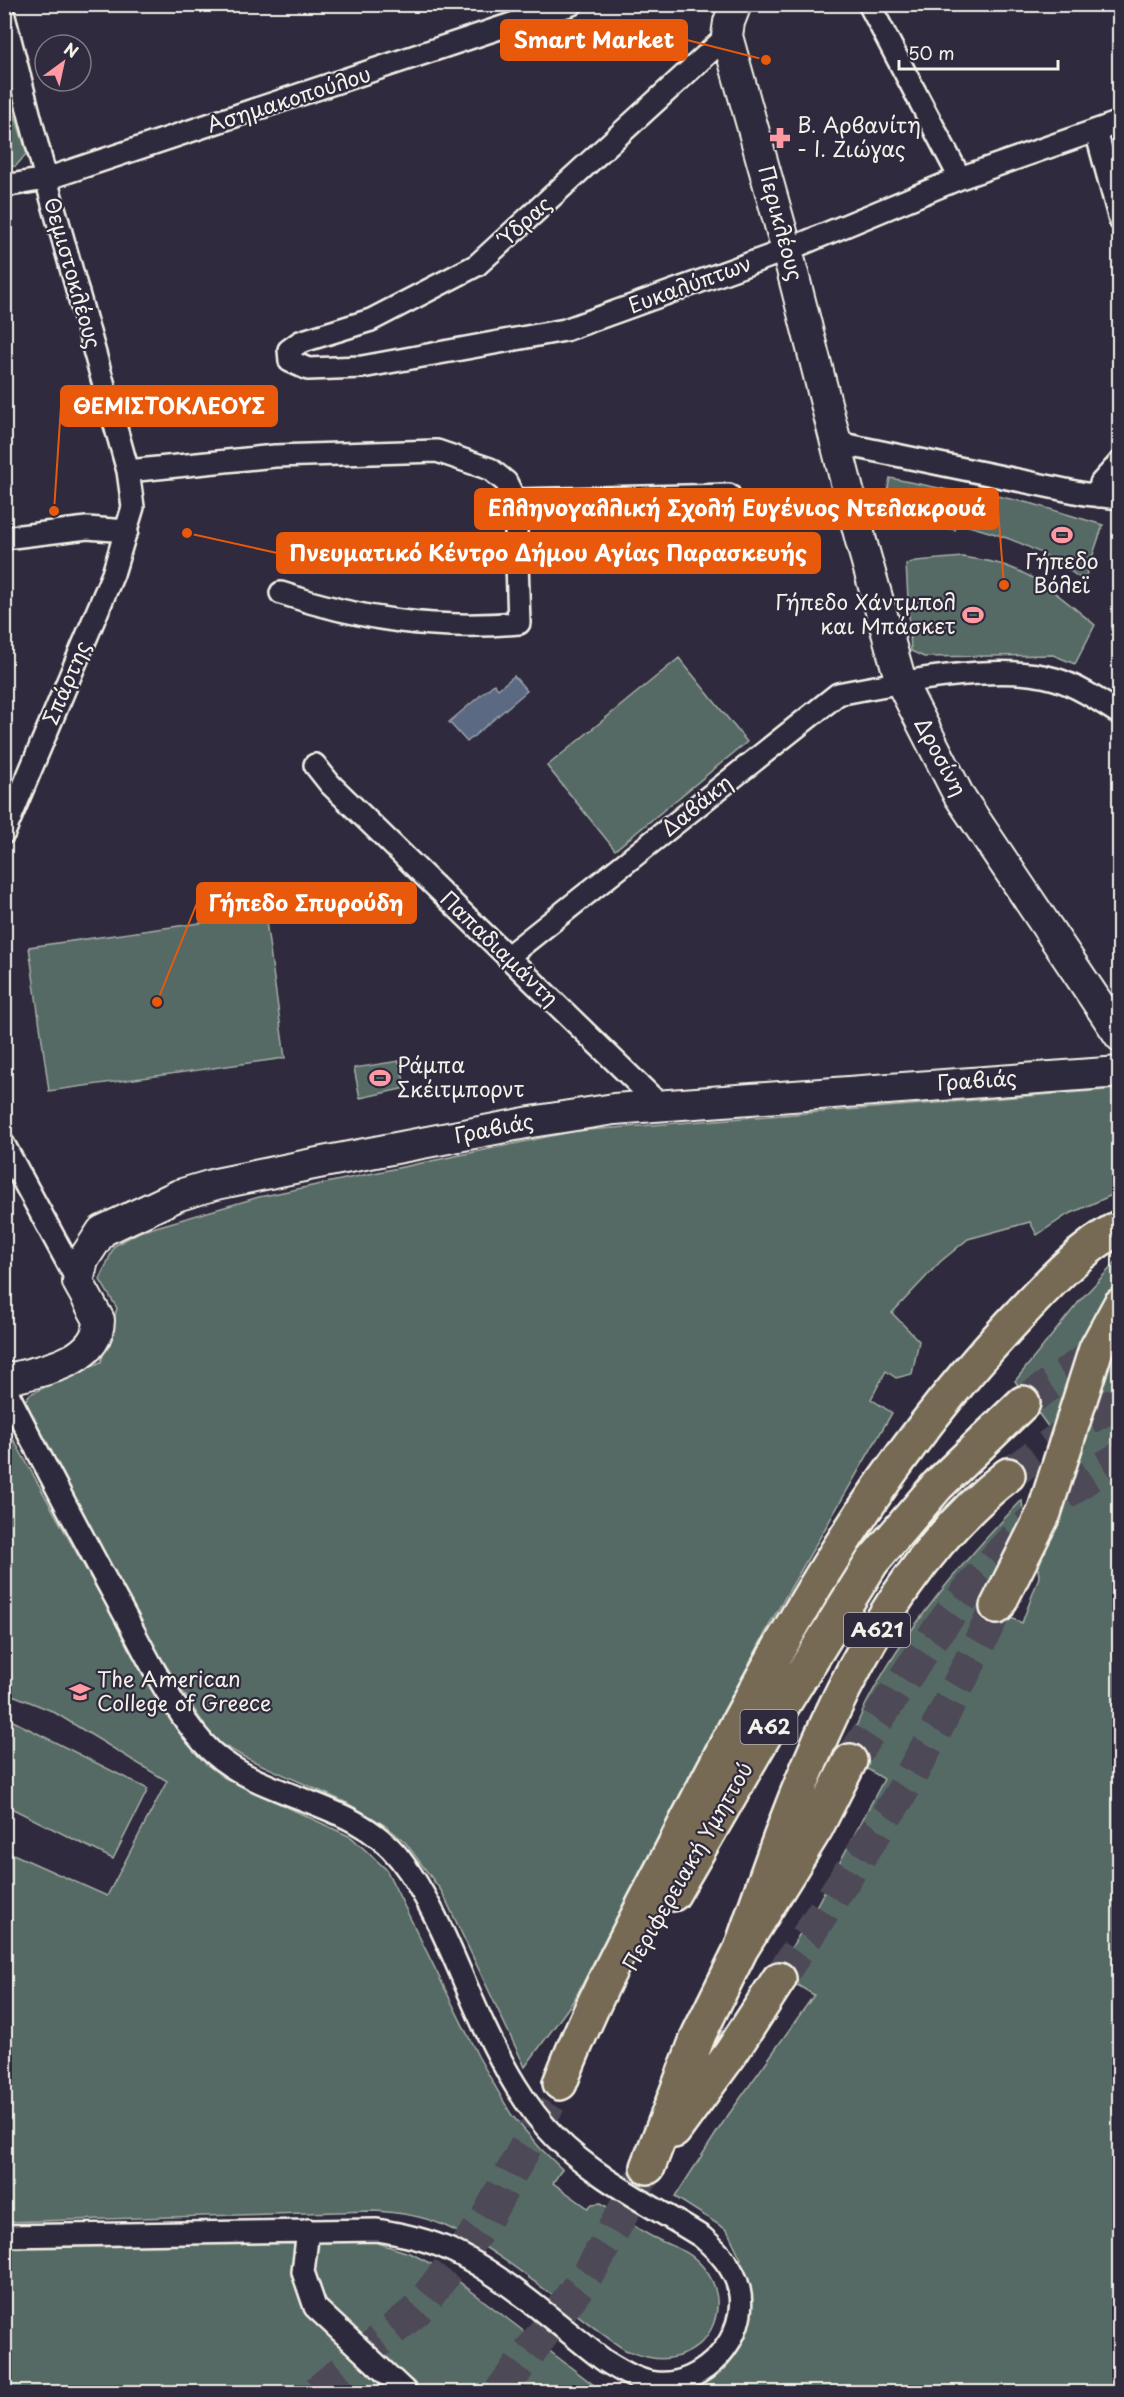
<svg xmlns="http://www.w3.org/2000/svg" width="1124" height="2397" viewBox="0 0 1124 2397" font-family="'Playpen Sans',sans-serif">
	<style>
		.green { fill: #566b65; stroke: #a5aea6; stroke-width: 1.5 }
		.water { fill: #5b6982; stroke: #989fab; stroke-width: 1.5 }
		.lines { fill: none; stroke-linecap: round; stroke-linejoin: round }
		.highway-tunnel { stroke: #4d4857; stroke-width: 33; stroke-dasharray: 33 16; stroke-linecap: butt }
		.street-casing { stroke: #f4f1e8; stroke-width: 26 }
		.secondary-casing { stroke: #f4f1e8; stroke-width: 34 }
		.highway-casing { stroke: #f4f1e8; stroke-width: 38 }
		.street { stroke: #2f2a3d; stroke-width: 21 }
		.secondary { stroke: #2f2a3d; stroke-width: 30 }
		.highway { stroke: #766a54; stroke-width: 33 }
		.labels { text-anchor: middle; stroke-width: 4.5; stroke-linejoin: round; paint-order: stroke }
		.shield { fill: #2f2a3d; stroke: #b9b5b5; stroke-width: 1.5 }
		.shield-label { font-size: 20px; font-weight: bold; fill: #f4f1e8 }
		.street-label { font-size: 21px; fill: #f4f1e8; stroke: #2f2a3d }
		.poi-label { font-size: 21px; fill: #f4f1e8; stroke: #2f2a3d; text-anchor: start }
		.leader { fill: none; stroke: #e8590c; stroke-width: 2 }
		.callout-dot { fill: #e8590c; stroke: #2f2a3d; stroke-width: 2 }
		.callout { fill: #e8590c; stroke: #e8590c; stroke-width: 2 }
		.callout-label { font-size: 22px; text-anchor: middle; font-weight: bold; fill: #fff }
	</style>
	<rect width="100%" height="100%" fill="#2f2a3d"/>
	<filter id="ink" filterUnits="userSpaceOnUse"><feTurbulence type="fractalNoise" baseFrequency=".0167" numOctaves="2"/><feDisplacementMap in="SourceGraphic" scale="12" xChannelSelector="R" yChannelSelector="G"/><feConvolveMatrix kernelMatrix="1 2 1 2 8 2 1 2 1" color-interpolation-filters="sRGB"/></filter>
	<g filter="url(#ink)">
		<!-- green -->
		<path class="green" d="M9,97L27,153L16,166L5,167V98Z
			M890,478L963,493L966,489L1033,504L1103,525L1084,581C1041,549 1009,536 957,523L955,530L882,515Z
			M963,557C978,560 995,561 1009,567C1042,579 1068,603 1095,625L1075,664L1053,655L924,657L911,651L906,564L916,561Z
			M679,658L747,742L615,850L547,766Z
			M265,914L285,1058L49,1091L29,947Z
			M399,1061L406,1088L360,1098L354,1068Z
			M1119,1089V1192L1067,1215L1037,1235L1030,1222L968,1239L940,1262L892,1313L919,1341L912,1374L896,1378L886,1371L871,1399L892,1413L772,1620L574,2000L525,2067L442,1892L405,1842L386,1826L347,1803L244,1757L221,1744L208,1731L160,1656L23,1403L30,1394L101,1362L117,1308L100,1280L114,1246L139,1232L259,1197L575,1131Z
			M1119,1259V1279L1084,1334L1052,1432L1015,1381L1082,1298Z
			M1119,1290V2392H669L732,2330L733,2261L741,2259L727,2230L675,2197L724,2121L814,1995L776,1972L811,1916L884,1779L844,1755C851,1738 858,1721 866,1704C905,1629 963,1561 1022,1500L1024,1525L993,1610L1022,1623L1039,1577L1038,1568L1046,1548L1049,1464Z
			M5,1424L95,1586L182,1732L206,1764L225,1778L351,1837L386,1869L478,2056L511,2114L540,2148L562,2169L553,2183L588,2208L592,2204L601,2203C618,2214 636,2229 655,2238C675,2249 688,2248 704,2268C732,2302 713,2352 670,2358C654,2361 640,2355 625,2350C566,2310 508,2253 443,2225C420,2215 396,2212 371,2211L5,2222L4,1850L107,1896L167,1781L52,1711L5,1692Z
			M5,1717L148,1789L113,1859L5,1805Z
			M362,2238L412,2254L445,2271L603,2392H5L4,2244Z"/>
		<!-- water -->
		<path class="water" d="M514,676L527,691L467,742L449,722L494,684L498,689Z"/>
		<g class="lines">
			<!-- highway-tunnel -->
			<path class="highway-tunnel" d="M1023,1403L1108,1345
				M1008,1475L1082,1422L1120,1401
				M850,1761C924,1650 998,1523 1120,1458
				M779,1979L900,1795L937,1728L997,1607
				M317,2392L417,2310L484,2223L560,2083
				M500,2392L592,2268L648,2167"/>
			<defs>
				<path id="street" d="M869,4L960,178
					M4,16L46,179L128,471L133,507L113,574L4,833
					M727,36L477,265L371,320L300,342L289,350L290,361L308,369L362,367L565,330L787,250L960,178L1120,122
					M1096,131L1120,220
					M4,186L46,179L572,4
					M838,443L1085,494L1120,498
					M128,471L275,456L437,451L490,469L506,482L515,500
					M1099,496L1101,483L1120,462
					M4,538L87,528L127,531
					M281,593C361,620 435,630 519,623L515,500L729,495
					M315,765L330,784L660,1105
					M507,957L838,694C894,683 1000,662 1055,679C1078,686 1100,701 1120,714
					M4,1145L78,1282
					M4,1386C44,1464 85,1542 127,1619C148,1659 180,1723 213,1753C268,1801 354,1800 400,1859C437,1906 459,1974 485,2028C503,2066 525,2107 556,2138C596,2179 653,2206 702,2237C718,2251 734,2267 739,2289C750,2336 703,2388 656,2383C637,2381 620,2370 605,2361C559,2326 499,2271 448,2249C425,2239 402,2234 377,2230L4,2236
					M308,2230L303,2272L315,2307L406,2392"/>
				<path id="secondary" d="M736,4L729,22L727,36L787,250L861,541L901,682L958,794L1120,1036
					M4,1380C38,1371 98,1364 99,1320L78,1282L83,1260L102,1231L179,1195L216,1184L318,1163L531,1122L614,1109L1120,1072"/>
				<path id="highway" d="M997,1607L1044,1513L1096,1349L1120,1305
					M673,1894L768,1729L872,1562L937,1486L1023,1403
					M741,1949C797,1785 867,1584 1008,1475
					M560,2083C592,1999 636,1920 677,1840C772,1654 864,1482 1008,1327C1041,1292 1076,1251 1120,1227
					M674,2131L731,2053L779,1979
					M648,2167L699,2034L741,1949L816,1828L850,1761"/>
			</defs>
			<!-- street casing -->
			<use href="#street" class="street-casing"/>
			<!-- secondary casing -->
			<use href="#secondary" class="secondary-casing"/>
			<!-- highway casing -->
			<use href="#highway" class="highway-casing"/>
			<!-- street -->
			<use href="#street" class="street"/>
			<!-- secondary -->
			<use href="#secondary" class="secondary"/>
			<!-- highway -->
			<use href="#highway" class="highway"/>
		</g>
	</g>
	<!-- icons -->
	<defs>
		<symbol id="pharmacy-bare" viewBox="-9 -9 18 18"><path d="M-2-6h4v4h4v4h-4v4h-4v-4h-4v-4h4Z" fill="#ff9aa2" stroke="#2f2a3d" stroke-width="2.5" paint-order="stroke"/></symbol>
		<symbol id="stadium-bare" viewBox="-9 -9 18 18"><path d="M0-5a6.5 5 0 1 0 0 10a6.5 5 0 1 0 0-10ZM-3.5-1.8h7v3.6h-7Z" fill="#ff9aa2" stroke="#2f2a3d" stroke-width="2.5" paint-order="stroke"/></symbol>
		<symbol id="university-bare" viewBox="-9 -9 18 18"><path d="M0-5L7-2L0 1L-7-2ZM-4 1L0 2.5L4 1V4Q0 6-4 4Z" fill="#ff9aa2" stroke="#2f2a3d" stroke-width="2.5" paint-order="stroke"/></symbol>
	</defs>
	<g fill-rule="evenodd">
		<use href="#pharmacy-bare" x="765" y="123" width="30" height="30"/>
		<use href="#stadium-bare" x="1047" y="520" width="30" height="30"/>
		<use href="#stadium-bare" x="958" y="600" width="30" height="30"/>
		<use href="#stadium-bare" x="365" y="1063" width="30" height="30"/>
		<use href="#university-bare" x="65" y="1677" width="30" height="30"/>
	</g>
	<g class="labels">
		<!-- shield labels -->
		<g class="shield">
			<rect x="844" y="1613" width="66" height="34" rx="4.5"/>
			<rect x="740.5" y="1710" width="57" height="34" rx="4.5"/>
		</g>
		<g class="shield-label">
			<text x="877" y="1637">Α621</text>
			<text x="769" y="1734">Α62</text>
		</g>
		<!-- street labels -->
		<g class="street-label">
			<text transform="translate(289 100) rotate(-18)" y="7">Ασημακοπούλου</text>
			<text transform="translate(526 221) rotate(-42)" y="7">Ύδρας</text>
			<text transform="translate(780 223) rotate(75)" y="7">Περικλέους</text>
			<text transform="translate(72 273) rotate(74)" y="7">Θεμιστοκλέους</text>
			<text transform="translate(690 285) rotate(-20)" y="7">Ευκαλύπτων</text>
			<text transform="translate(67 683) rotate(-67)" y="7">Σπάρτης</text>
			<text transform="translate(940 757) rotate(62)" y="7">Δροσίνη</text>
			<text transform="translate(697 806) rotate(-39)" y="7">Δαβάκη</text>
			<text transform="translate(499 949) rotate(44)" y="7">Παπαδιαμάντη</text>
			<text transform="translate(977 1081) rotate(-4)" y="7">Γραβιάς</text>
			<text transform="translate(494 1129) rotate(-11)" y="7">Γραβιάς</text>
			<text transform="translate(688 1867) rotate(-60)" y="7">Περιφερειακή Υμηττού</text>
		</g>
		<!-- poi labels -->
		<g class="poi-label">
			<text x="797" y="133">Β. Αρβανίτη<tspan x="797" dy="24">- Ι. Ζιώγας</tspan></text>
			<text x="1062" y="569" text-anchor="middle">Γήπεδο<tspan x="1062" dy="24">Βόλεϊ</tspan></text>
			<text x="956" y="610" text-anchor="end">Γήπεδο Χάντμπολ<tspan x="956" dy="24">και Μπάσκετ</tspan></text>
			<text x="397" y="1073">Ράμπα<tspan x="397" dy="24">Σκέιτμπορντ</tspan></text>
			<text x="97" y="1687">The American<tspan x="97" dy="24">College of Greece</tspan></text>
		</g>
	</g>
	<!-- callouts -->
	<path class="leader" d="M766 60L687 40M54 511L61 406M1004 585L998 509M187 533L277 553M157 1002L197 903"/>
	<g class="callout-dot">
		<circle cx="766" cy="60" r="6"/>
		<circle cx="54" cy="511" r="6"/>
		<circle cx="1004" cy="585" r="6"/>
		<circle cx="187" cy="533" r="6"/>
		<circle cx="157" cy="1002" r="6"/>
	</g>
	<g class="callout">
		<rect x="501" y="20" width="186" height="40" rx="6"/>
		<rect x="61" y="386" width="216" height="40" rx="6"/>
		<rect x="475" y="489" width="523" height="40" rx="6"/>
		<rect x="277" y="533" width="543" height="40" rx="6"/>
		<rect x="197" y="883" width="219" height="40" rx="6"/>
	</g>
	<g class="callout-label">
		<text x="594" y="48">Smart Market</text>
		<text x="169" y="414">ΘΕΜΙΣΤΟΚΛΕΟΥΣ</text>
		<text x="737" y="516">Ελληνογαλλική Σχολή Ευγένιος Ντελακρουά</text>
		<text x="548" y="561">Πνευματικό Κέντρο Δήμου Αγίας Παρασκευής</text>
		<text x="306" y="911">Γήπεδο Σπυρούδη</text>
	</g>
	<!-- margin -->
	<rect width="1124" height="2397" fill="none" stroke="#2f2a3d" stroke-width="24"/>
	<rect x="12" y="12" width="1100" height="2373" fill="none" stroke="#f4f1e8" stroke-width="2" filter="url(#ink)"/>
	<!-- north arrow -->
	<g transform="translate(63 63) rotate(33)"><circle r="28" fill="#2f2a3d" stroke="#7e7a81" stroke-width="1.5"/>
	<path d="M0-4.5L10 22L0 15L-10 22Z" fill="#ff9aa2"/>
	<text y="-9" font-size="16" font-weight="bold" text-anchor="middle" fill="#f4f1e8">N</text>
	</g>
	<!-- scale -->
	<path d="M899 60v9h159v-9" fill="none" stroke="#f4f1e8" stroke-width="3"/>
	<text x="908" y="60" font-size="18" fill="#f4f1e8" stroke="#2f2a3d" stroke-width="4.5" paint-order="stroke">50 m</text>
</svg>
